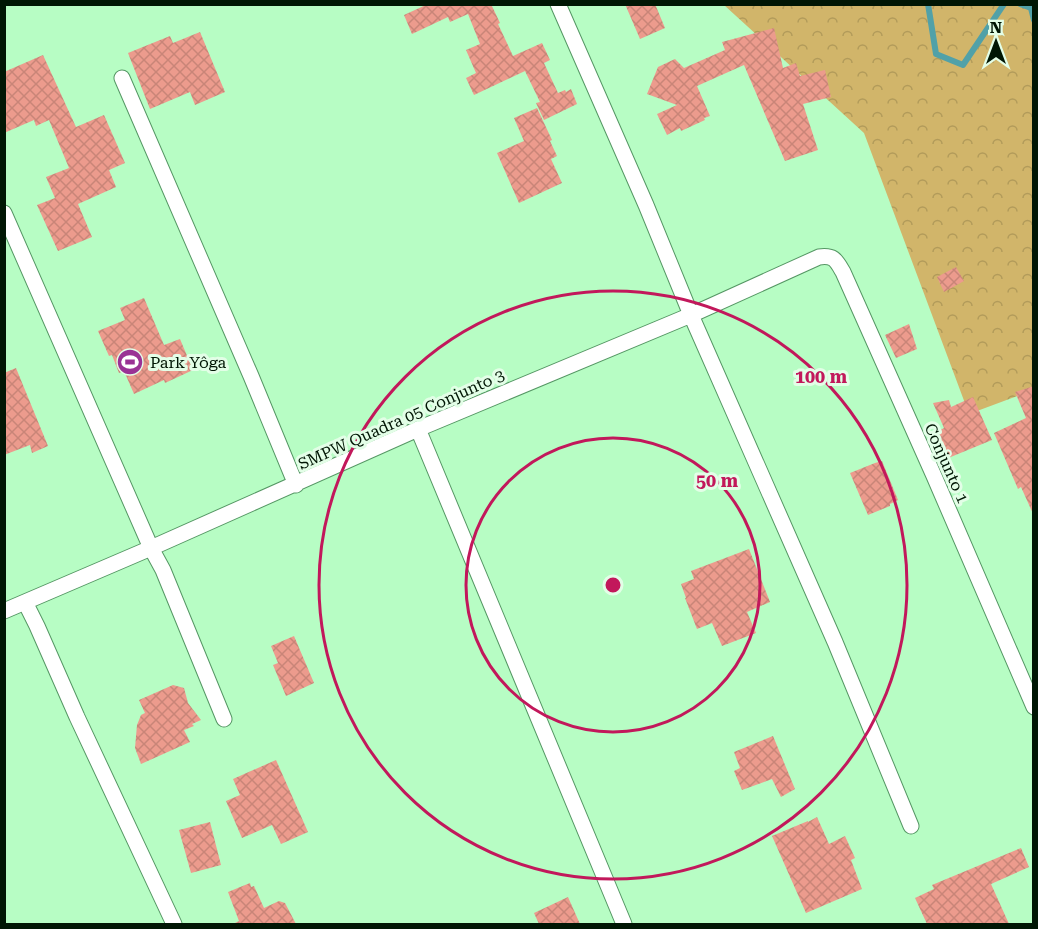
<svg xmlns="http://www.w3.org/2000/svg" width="1038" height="929" viewBox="0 0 1038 929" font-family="'Roboto Serif',serif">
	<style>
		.forest { fill: url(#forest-crowns) }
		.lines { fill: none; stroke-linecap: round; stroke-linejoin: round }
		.stream { stroke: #51a1a8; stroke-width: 6 }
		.building { fill: url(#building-cross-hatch) }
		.street-casing { stroke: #559764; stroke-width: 17 }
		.street { stroke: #fff; stroke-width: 15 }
		.ring { fill: none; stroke: #c2185b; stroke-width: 3 }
		.labels { text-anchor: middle; stroke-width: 6; stroke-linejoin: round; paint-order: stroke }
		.poi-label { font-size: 16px; fill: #001604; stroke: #e3fee7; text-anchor: start }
		.street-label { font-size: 16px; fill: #001604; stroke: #e3fee7 }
		.centre { fill: #c2185b; stroke: #e3fee7; stroke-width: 3 }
		.ring-label { font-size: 18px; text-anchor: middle; font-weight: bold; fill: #c2185b; stroke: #e3fee7; stroke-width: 6; stroke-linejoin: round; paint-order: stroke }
	</style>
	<defs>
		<pattern id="forest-crowns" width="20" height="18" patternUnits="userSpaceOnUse" patternTransform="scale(1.5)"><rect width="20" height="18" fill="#d1b56a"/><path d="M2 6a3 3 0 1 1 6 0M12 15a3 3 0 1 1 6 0" fill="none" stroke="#b29b5a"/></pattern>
		<pattern id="building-cross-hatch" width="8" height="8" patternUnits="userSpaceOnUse" patternTransform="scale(1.5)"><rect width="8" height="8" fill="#ec9b8d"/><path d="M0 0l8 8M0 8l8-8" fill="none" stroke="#c98578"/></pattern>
	</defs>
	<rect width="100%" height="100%" fill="#b7fdc4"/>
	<!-- forest -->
	<path class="forest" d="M724,5H1033V390L969,414L864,133Z"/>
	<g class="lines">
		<!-- stream -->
		<path class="stream" d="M928,4L936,54L963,65L1004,4
			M1020,4L1031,8L1034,20"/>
	</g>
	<!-- building -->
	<path class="building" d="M428,4H491L500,23L498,24L513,56L542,43L550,60L544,63L558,93L565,90L566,92L571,89L577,104L544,120L536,103L540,102L525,71L474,95L466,78L476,73L466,50L480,44L468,14L450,22L448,17L412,34L404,15Z
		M625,4H655L665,28L640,39Z
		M774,28L783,68L796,63L800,76L825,70L831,97L803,104L818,150L785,161L744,65L697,86L710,116L704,118L705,120L681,131L680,128L667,135L657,114L677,105L647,94L658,67L675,59L684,68L725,50L722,42Z
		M200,32L225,92L195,105L190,92L150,109L128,53L170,36L173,43Z
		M43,55L76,127L104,115L125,163L109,170L116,187L78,204L92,237L58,251L37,205L55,198L46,177L69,168L49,120L36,126L34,120L4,133V72Z
		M537,108L552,140L550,141L557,156L551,159L562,183L519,203L497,153L524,141L514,118Z
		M956,267L964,281L944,292L937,277Z
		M144,298L164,345L180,339L193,370L165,383L164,380L134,394L124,371L119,373L112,355L109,356L98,331L125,320L120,308Z
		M909,324L917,349L896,358L885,335Z
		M16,368L48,446L32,453L30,445L4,455V373Z
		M1034,386V516L1021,487L1018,489L994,433L1026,418L1015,392Z
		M973,397L992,440L941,461L930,435L944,428L933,403L949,400L951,407Z
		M882,461L898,500L890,504V506L868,515L850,473L875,463Z
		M749,549L770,602L747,612L756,633L722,646L712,623L697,629L685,598H686L681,584L694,579L691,571Z
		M294,636L314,683L286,696L273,665L278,663L271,646Z
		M173,685L184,688L188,703L201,720L192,724L194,726L184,730L190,742L141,764L135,748L137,725L141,715L145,713L139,700Z
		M773,736L795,789L781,797L772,779L742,790L734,771L740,768L734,752Z
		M276,760L308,832L281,844L272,825L242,838L226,801L240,795L233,779Z
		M817,817L829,844L845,836L855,858L851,860L862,889L806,913L772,836L808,821V822Z
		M210,822L221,865L191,873L179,830Z
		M1021,848L1029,867L991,884L1009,924H927L915,898L934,889L932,885Z
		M250,883L251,887L254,886L264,908L279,901L285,903L296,924H233L239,921L228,892Z
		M568,897L580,924H539L534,913Z"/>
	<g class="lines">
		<defs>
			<path id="street" d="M558,4L646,205L691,315L835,642L911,826
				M122,78L251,376L296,485
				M4,213L151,548L163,570L224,719
				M418,429L624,924
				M25,602L37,626L77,717L174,924
				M4,611L151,548L418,429L691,315L819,257C834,255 836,260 843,272L934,476L1034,707"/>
		</defs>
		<!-- street casing -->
		<use href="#street" class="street-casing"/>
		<!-- street -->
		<use href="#street" class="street"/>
	</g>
	<!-- distance rings -->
	<g class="ring">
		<circle cx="613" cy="585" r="147"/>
		<circle cx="613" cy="585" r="294"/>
	</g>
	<!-- icons -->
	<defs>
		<symbol id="stadium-disc" viewBox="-11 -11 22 22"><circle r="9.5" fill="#9a3295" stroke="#e3fee7"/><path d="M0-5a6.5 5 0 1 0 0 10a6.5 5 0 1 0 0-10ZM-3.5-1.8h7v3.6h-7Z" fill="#fff"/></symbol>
	</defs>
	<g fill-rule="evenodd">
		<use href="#stadium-disc" x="115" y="347" width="30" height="30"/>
	</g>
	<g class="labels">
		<!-- poi labels -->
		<g class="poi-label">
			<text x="150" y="368">Park Yôga</text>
		</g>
		<!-- street labels -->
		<g class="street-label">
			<text transform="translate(401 419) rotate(-24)" y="6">SMPW Quadra 05 Conjunto 3</text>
			<text transform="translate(947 463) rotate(66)" y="6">Conjunto 1</text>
		</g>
	</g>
	<circle cx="613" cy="585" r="9" class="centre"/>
	<g class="ring-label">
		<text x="821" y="383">100 m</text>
		<text x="717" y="487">50 m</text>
	</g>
	<!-- border -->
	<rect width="1038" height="929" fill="none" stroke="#001604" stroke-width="12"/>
	<!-- north arrow -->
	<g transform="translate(996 42)" stroke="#e3fee7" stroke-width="4.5" paint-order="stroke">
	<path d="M0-4.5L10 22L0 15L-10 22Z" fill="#001604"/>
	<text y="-9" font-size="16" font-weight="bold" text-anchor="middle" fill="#001604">N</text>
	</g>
</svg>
